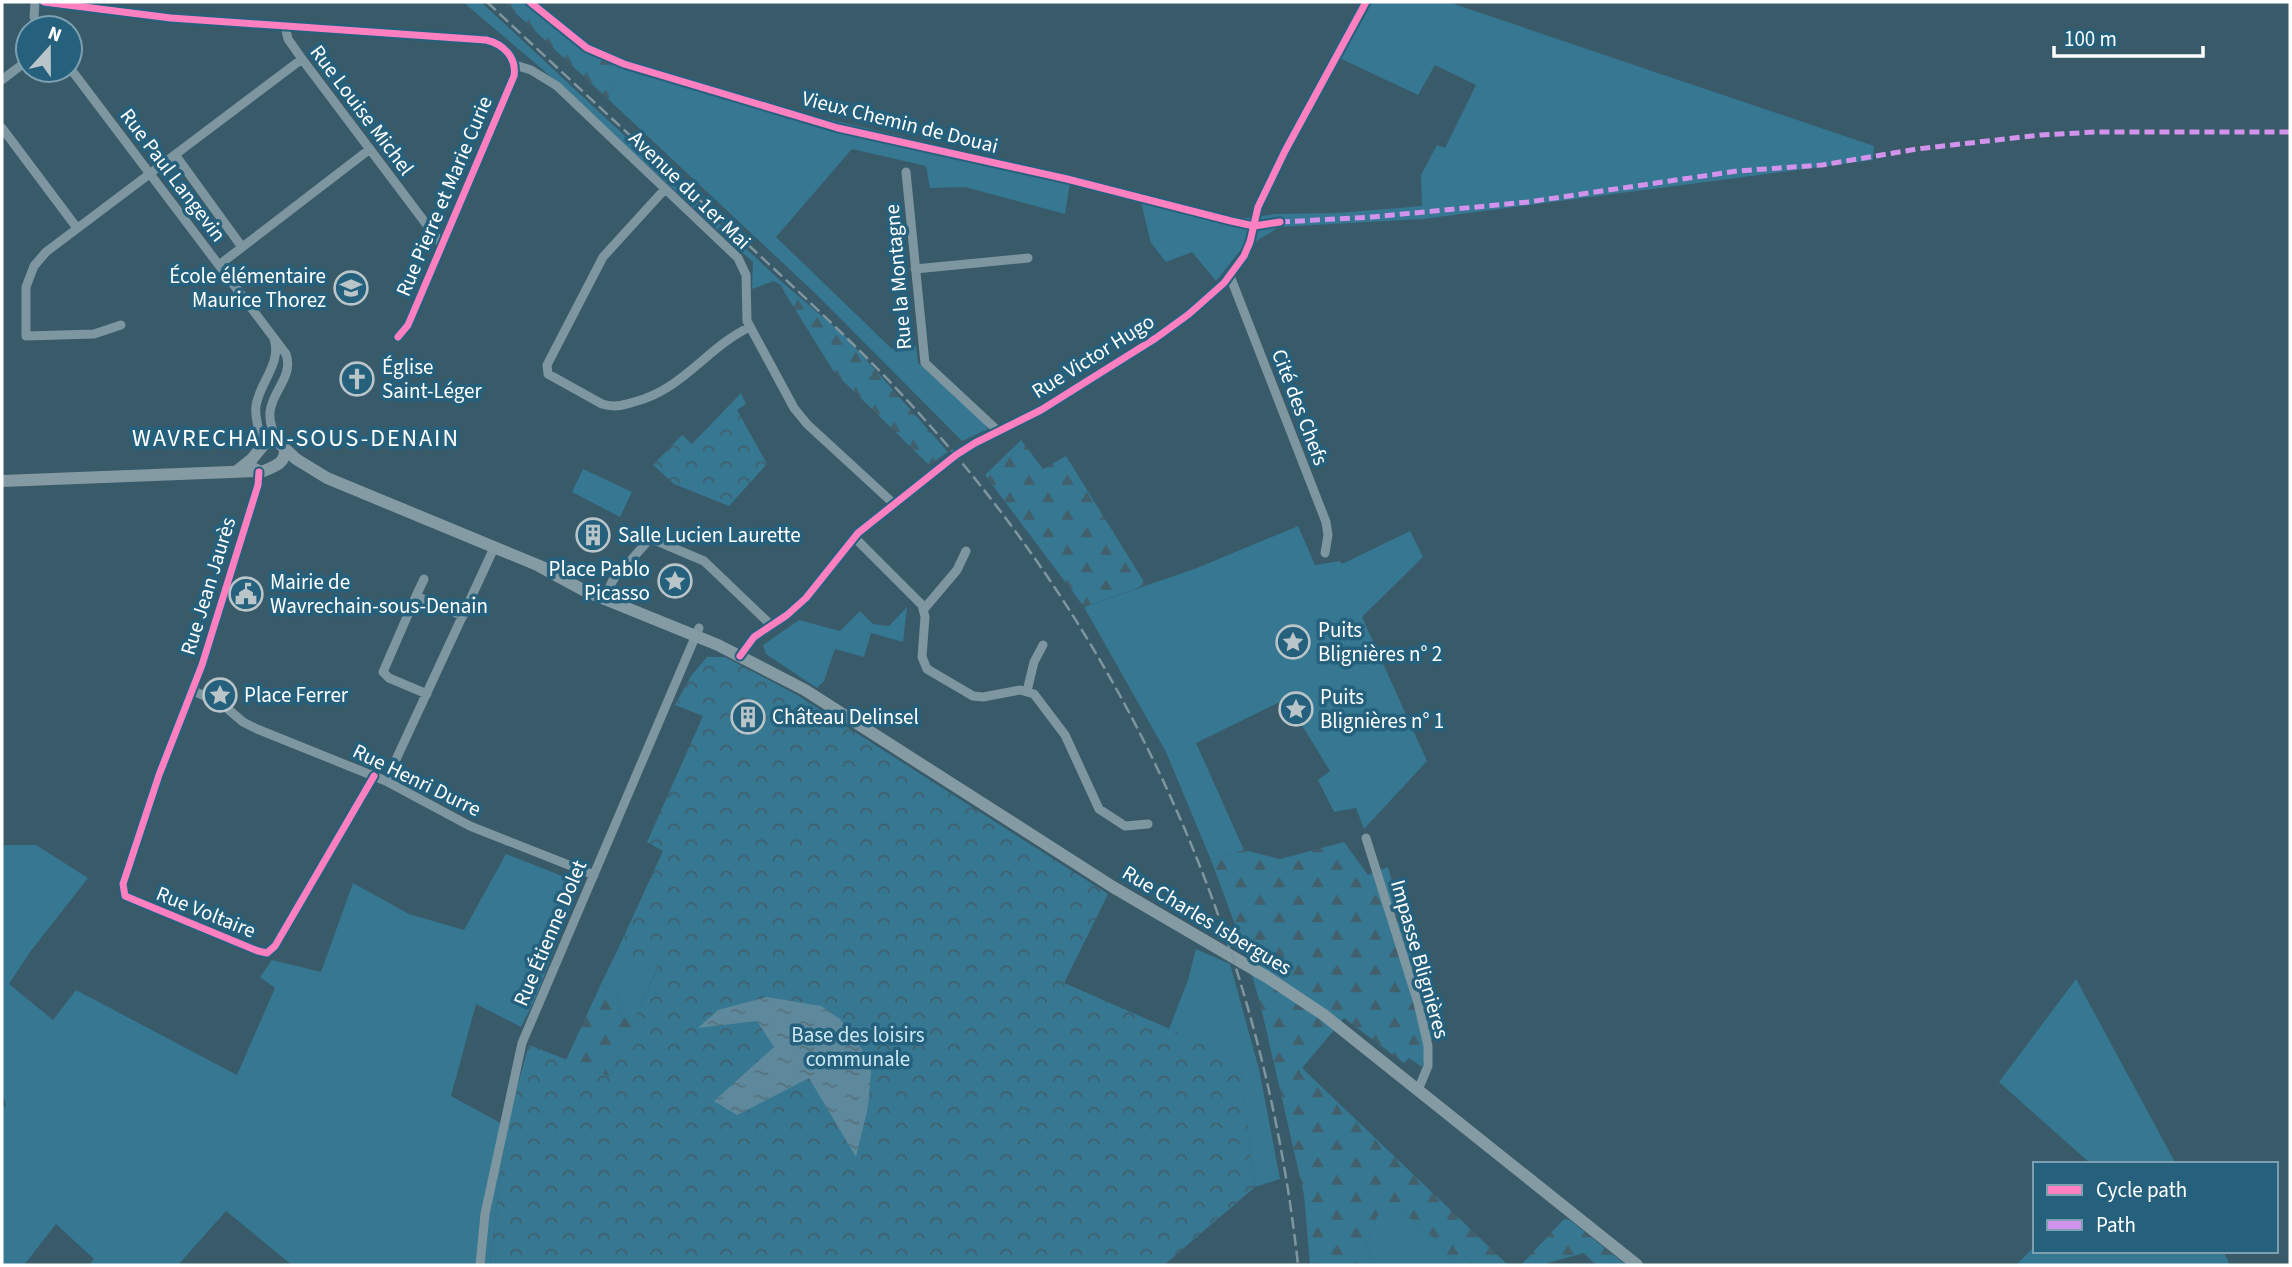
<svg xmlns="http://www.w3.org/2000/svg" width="2292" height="1267" viewBox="0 0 2292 1267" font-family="'Source Sans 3',sans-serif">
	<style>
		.green { fill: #367792 }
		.forest { fill: url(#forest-firs) }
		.park { fill: url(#park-crowns) }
		.water { fill: url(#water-ripples) }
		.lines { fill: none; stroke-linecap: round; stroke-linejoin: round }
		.minor { stroke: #7d96a0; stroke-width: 9 }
		.secondary { stroke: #859ba4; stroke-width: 12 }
		.rail { stroke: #7f969f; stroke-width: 2.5; stroke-dasharray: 12 5; stroke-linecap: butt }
		.quiet { stroke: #d193ec; stroke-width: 5; stroke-dasharray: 10 5; stroke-linecap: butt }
		.cycleway-casing { stroke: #25617d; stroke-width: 11 }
		.cycleway { stroke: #ff80c0; stroke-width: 7 }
		.labels { text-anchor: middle; stroke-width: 7; stroke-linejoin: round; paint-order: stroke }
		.street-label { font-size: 21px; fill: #fff; stroke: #25617d }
		.poi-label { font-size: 21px; fill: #fff; stroke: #25617d; text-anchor: start }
		.park-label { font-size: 21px; fill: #cce8f4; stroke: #25617d }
		.quarter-label { font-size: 24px; letter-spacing: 2px; fill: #fff; stroke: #25617d }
	</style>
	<defs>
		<pattern id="forest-firs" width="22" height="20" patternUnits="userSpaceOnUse" patternTransform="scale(1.75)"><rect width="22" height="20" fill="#367792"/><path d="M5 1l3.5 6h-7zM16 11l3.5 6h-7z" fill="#425f6c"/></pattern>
		<pattern id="park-crowns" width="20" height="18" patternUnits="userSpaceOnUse" patternTransform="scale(1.75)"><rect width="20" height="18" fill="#367792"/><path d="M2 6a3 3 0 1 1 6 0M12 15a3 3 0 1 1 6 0" fill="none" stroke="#425f6c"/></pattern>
		<pattern id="water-ripples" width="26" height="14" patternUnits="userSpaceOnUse" patternTransform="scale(1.75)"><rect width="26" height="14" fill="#5e899c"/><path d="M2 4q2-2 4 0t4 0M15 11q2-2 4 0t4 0" fill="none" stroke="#57717c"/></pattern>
	</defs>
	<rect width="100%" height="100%" fill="#395a69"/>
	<!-- green -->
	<path class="green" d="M463,2H481L782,282L780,285L774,281L752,289L753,262L542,69Z
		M1360,2H1448L1874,146L1873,160L1423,219L1279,227L1239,252L1216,281L1192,252L1166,262L1151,243L1139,194L1239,219L1276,214L1338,213L1422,206L1421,175L1437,145L1445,148L1476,85L1435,65L1418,95L1331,54Z
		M621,61L794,111L1071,177L1065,214L965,187L930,188L926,166L852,149L776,237L892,349L916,346L918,363L981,419L988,429L962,441L816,294L608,99Z
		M583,469L632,492L620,517L572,492Z
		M1298,526L1315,565L1340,561L1342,564L1410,531L1423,557L1362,617L1427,761L1364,829L1356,808L1334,812L1318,780L1330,771L1286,699L1196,743L1244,850L1211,860L1166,752L1084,607L1197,568Z
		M907,607L903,642L871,633L864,657L835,649L824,681L817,688L766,654L763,645L799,620L840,631L860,611L873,624L889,626Z
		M6,845H36L88,878L30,952L9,984L53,1020L76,990L237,1075L275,988L260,977L272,960L321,972L353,883L409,914L464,930L506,854L580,883L536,997L521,1027L476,1004L451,1096L506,1126L490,1265H292L226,1211L178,1265H89L94,1259L56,1224L24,1265H2V1109L6,1105L2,1093V847Z
		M618,949L658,966L633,1023L620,1016L618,995L601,984Z
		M1196,949L1230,964L1259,1069L1280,1179L1255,1187L1239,1060L1169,1029L1188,980Z
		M2076,979L2176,1164H2091L1999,1082Z
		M1401,1211L1438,1241L1455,1265H1373L1366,1246L1377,1215Z
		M2035,1246V1251H2223L2230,1265H2016Z"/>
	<!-- forest -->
	<path class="forest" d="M504,2H536L582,43L621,61L608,99Z
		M782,282L846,337L948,452L929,465L834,372L780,285Z
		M1021,440L1043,469L1066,456L1146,585L1084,607L985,475Z
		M1344,842L1368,875L1388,867L1434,1033L1422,1067L1409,1058L1404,1063L1344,1018L1302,1068L1508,1265H1455L1438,1241L1401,1211L1377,1216L1366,1246L1373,1265H1310L1304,1195L1261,1007L1247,957L1211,860L1244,850L1280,859Z
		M601,984L618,995L620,1016L633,1023L609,1076L566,1060Z
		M1566,1217L1626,1265H1596L1584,1253L1551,1262L1548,1265H1521Z"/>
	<!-- park -->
	<path class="park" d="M741,393L746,404L737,410L767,464L729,506L674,484L653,465L682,435L692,444Z
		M707,657H725L797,695L1108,894L1064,983L1239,1059L1255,1187L1164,1265H490L506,1126L529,1045L609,1076L658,967L618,949L663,851L647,842L703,716L675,705L691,676Z"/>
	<!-- water -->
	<path class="water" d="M767,997L821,1006L840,1019L863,1051L871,1071L868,1107L856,1157L809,1078L737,1115L714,1101L774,1047L757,1021L698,1028L718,1010Z"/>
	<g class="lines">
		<!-- minor -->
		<path class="minor" d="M35,2L34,17L39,28
			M44,2L171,18L486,40C503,44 517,57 514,76L408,325L398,337
			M530,2L587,48L624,64L838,128L1067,179L1231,221L1254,226L1280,222
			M285,26L288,39L302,59L442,245
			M515,65L531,70L557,86L738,258L746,275L747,321L794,408L807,424L894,504
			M70,68L286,354C297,386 250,400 280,443
			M2,80L28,60
			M2,128L77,228
			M176,156L242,247
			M906,172L925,363L998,431
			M665,189L603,257L547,365L548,374L602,404C614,408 623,405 634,402C684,389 707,347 750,327
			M219,265L370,149
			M915,269L1028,258
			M1230,276L1326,522L1328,535L1325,553
			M121,325L94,334L26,336V287L34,266L46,252L302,59
			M259,449C262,431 254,420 256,406C259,383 282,364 274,339
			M259,472L258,485L202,665L159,775L123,884L125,896L258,951L267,953L275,946L374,776
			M854,537L922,605L925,617L922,657L927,669L973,696L983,697L1020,690L1034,694L1065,735L1099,809L1125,826L1148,824
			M416,596L424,579
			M604,599L613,580L648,541L652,539L704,561L772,626
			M924,609L957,570L966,551
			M740,656L754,637L787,615L806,598L858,533L956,455L975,443L1041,410L1156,338L1189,314L1224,283L1244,256L1250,242L1258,207L1285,151L1366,2
			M191,690L221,703L243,722L257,729L386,781L470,826L594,875
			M1027,691L1034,662L1043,645
			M427,694L389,678L383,672L416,596L463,616
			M386,781L494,548
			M1366,838L1418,1003L1428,1046V1066L1418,1090
			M480,1265L485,1214L522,1043L699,628"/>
		<!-- secondary -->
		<path class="secondary" d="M251,467L261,472C273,467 286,464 285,449
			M237,471L252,459L265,443L277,441L296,459L327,478L547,569
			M2,481L256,471
			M539,566L585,591L718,645L805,690L1113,887L1267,977L1324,1015L1637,1265"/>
		<!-- rail -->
		<path class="rail" d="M487,2C568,78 650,154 731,229C798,291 865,352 925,420C1136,655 1264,952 1298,1265"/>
		<!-- quiet -->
		<path class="quiet" d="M1280,222L1372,217L1528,202L1737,171L1822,165L1917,149L2040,135L2096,132H2290"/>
		<defs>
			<path id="cycleway" d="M44,2L171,18L486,40C503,44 517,57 514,76L408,325L398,337
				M530,2L587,48L624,64L838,128L1067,179L1231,221L1254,226L1280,222
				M259,472L258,485L202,665L159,775L123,884L125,896L258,951L267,953L275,946L374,776
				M740,656L754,637L787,615L806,598L858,533L956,455L975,443L1041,410L1156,338L1189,314L1224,283L1244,256L1250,242L1258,207L1285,151L1366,2"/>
		</defs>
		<!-- cycleway casing -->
		<use href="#cycleway" class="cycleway-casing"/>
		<!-- cycleway -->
		<use href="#cycleway" class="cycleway"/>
	</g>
	<!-- icons -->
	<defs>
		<symbol id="school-ring" viewBox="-11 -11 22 22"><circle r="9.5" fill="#25617d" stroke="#bac5ca" stroke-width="1.5"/><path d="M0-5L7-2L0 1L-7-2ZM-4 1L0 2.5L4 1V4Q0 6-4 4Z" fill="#bac5ca"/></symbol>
		<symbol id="church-ring" viewBox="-11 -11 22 22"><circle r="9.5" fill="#25617d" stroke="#bac5ca" stroke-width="1.5"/><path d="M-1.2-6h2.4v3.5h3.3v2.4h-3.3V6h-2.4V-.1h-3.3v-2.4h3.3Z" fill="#bac5ca"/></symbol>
		<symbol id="building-ring" viewBox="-11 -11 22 22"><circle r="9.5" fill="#25617d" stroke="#bac5ca" stroke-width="1.5"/><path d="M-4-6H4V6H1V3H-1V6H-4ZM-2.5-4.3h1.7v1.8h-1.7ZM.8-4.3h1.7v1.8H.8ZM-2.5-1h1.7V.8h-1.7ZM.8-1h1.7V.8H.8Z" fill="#bac5ca"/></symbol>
		<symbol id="sight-ring" viewBox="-11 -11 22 22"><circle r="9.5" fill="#25617d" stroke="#bac5ca" stroke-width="1.5"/><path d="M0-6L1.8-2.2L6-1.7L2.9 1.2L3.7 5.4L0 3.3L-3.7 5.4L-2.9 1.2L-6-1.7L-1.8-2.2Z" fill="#bac5ca"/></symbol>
		<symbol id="civic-ring" viewBox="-11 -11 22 22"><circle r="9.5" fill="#25617d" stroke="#bac5ca" stroke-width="1.5"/><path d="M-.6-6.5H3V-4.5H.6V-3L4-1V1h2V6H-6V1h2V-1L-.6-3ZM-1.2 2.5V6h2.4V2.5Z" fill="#bac5ca"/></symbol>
	</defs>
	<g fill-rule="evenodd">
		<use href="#school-ring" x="332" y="269" width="38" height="38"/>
		<use href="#church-ring" x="338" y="360" width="38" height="38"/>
		<use href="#building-ring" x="574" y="516" width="38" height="38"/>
		<use href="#sight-ring" x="656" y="562" width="38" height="38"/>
		<use href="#civic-ring" x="227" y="575" width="38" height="38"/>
		<use href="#sight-ring" x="1274" y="623" width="38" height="38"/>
		<use href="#sight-ring" x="201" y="676" width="38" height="38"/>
		<use href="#sight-ring" x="1277" y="690" width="38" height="38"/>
		<use href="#building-ring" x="729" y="698" width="38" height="38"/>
	</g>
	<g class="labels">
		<!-- street labels -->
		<g class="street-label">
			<text transform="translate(362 110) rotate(53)" y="7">Rue Louise Michel</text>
			<text transform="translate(900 122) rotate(14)" y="7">Vieux Chemin de Douai</text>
			<text transform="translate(173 175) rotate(53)" y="7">Rue Paul Langevin</text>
			<text transform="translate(690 190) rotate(44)" y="7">Avenue du 1er Mai</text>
			<text transform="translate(444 196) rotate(-67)" y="7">Rue Pierre et Marie Curie</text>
			<text transform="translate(898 277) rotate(-95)" y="7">Rue la Montagne</text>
			<text transform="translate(1093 356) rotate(-32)" y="7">Rue Victor Hugo</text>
			<text transform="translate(1300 407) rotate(69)" y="7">Cité des Chefs</text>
			<text transform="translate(208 586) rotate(-73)" y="7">Rue Jean Jaurès</text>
			<text transform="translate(417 780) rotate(26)" y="7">Rue Henri Durre</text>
			<text transform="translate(206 912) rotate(22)" y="7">Rue Voltaire</text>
			<text transform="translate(1207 920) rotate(31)" y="7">Rue Charles Isbergues</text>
			<text transform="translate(550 933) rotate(-67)" y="7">Rue Étienne Dolet</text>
			<text transform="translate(1420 959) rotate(74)" y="7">Impasse Blignières</text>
		</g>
		<!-- poi labels -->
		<g class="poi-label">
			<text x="326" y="283" text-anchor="end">École élémentaire<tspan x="326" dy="24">Maurice Thorez</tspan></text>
			<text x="382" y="374">Église<tspan x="382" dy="24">Saint-Léger</tspan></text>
			<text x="618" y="542">Salle Lucien Laurette</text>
			<text x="650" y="576" text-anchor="end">Place Pablo<tspan x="650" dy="24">Picasso</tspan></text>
			<text x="270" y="589">Mairie de<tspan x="270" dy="24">Wavrechain-sous-Denain</tspan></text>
			<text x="1318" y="637">Puits<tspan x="1318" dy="24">Blignières n° 2</tspan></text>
			<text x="244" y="702">Place Ferrer</text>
			<text x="1320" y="704">Puits<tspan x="1320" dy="24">Blignières n° 1</tspan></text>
			<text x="772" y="724">Château Delinsel</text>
		</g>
		<!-- park labels -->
		<g class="park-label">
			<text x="858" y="1042">Base des loisirs<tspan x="858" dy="24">communale</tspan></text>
		</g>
		<!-- quarter labels -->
		<g class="quarter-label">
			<text x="296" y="446">WAVRECHAIN-SOUS-DENAIN</text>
		</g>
	</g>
	<!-- border -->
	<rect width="2292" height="1267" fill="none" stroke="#ffffff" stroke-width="7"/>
	<!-- legend -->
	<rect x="2033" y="1162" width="245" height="91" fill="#25617d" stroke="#7ca0b1" stroke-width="2"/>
	<rect x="2047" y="1185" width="35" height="10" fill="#ff80c0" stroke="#7ca0b1" stroke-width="2"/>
	<text x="2096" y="1197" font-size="21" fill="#ffffff">Cycle path</text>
	<rect x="2047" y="1220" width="35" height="10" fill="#d193ec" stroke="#7ca0b1" stroke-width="2"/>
	<text x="2096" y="1232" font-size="21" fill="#ffffff">Path</text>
	<!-- north arrow -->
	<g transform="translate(49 49) rotate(21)"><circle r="33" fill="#25617d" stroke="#7ca0b1" stroke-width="2"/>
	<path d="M0-5L12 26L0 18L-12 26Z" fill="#bac5ca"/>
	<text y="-10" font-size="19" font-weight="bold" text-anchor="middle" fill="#ffffff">N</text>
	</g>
	<!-- scale -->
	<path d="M2054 46v10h149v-10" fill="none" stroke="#ffffff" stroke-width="3.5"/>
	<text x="2064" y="46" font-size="21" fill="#ffffff" stroke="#25617d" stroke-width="5" paint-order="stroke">100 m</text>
</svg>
